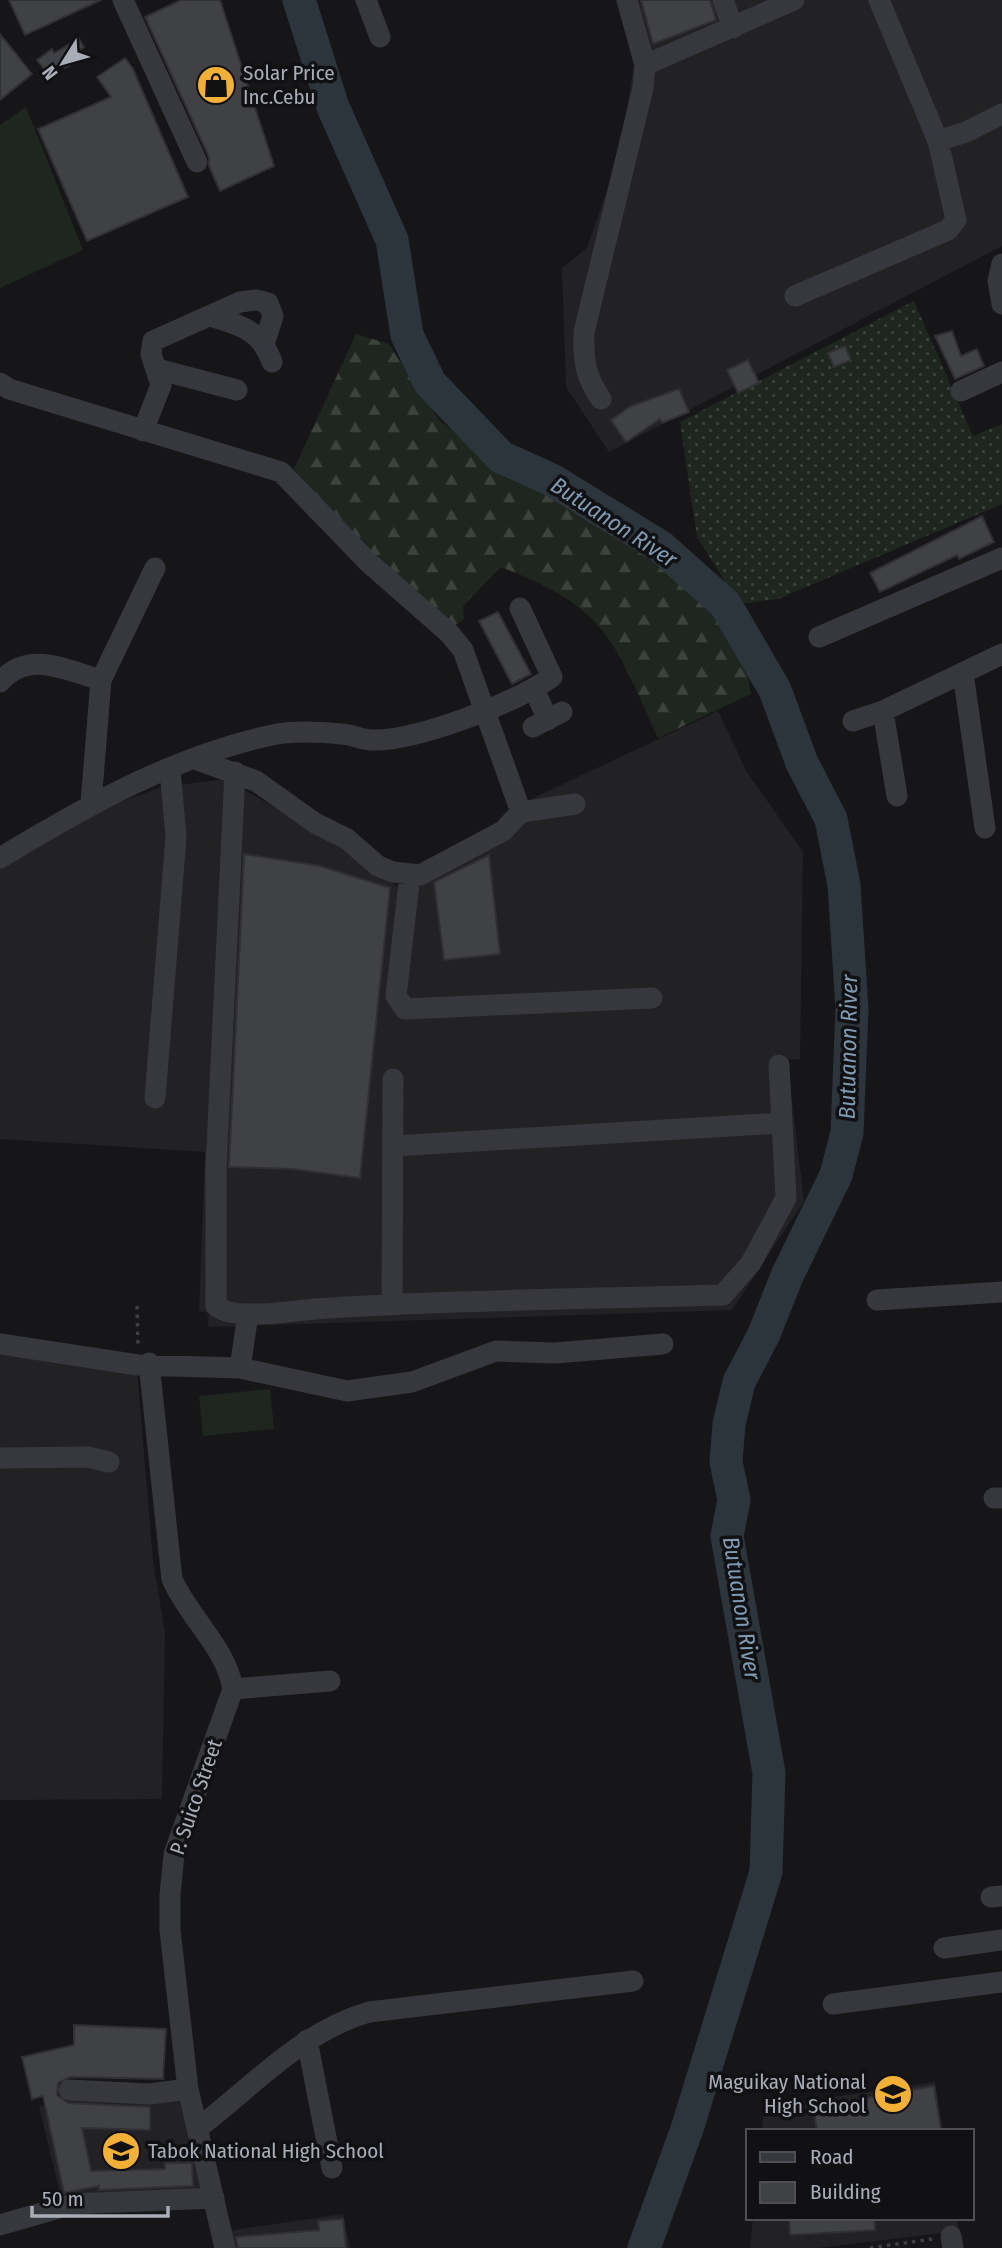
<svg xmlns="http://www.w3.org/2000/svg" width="1002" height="2248" viewBox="0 0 1002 2248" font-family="'Fira Sans Condensed',sans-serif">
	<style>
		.built { fill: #222225 }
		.grass { fill: url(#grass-dots) }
		.forest { fill: url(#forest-firs) }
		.pitch { fill: #1e261f }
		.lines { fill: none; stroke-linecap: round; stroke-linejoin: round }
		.river { stroke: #2c353c; stroke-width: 33 }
		.building { fill: #404145; stroke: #303034; stroke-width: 2 }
		.path { stroke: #3d3f44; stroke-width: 3.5; stroke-dasharray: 3.5 5; stroke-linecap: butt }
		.minor { stroke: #37383d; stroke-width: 21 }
		.labels { text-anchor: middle; stroke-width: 7; stroke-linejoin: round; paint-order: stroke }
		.poi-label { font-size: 21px; fill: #a8adb8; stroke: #111113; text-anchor: start }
		.street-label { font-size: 21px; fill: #a8adb8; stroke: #111113 }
		.water-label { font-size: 23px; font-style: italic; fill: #7f9bb3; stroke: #111113 }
	</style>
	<defs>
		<pattern id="grass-dots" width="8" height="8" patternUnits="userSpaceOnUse" patternTransform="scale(1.75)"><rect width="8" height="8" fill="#1e261f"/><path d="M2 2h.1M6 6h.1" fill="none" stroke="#3c433d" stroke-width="1.8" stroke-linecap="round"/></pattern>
		<pattern id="forest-firs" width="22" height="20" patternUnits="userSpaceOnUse" patternTransform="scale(1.75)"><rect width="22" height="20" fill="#1e261f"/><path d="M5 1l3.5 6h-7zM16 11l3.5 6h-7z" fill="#3c433d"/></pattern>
	</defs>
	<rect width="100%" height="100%" fill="#161618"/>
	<!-- built -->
	<path class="built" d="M620,0H1002V246L609,452L566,387L562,268L587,248L620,152L634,64Z
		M718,711L747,772L803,852L800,1059L787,1060L804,1201L732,1310L208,1327L209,1313L199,1311L205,1152L0,1139V868L89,814L161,787L226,779L342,847L399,888L418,879L527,801Z
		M0,1353L137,1370L153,1560L165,1633L162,1799L0,1800Z
		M935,2082L943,2131H762L764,2107Z
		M86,2097L180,2101L204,2196L62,2202L39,2106Z
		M343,2214L350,2248H228L226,2231Z
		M753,2218H957L959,2231L818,2248H750Z"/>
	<!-- grass -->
	<path class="grass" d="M914,301L973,436L1002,424V504L778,599L739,604L697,537L680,422Z"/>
	<!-- forest -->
	<path class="forest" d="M356,334L389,344L439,420L498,468L553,491L624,532L695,586L716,607L745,662L751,694L658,738C614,641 607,607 501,567L463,606L464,619L454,626L443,621L426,598L375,557L320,503L294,469Z"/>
	<!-- pitch -->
	<path class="pitch" d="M26,107L83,250L0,288V125Z
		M270,1389L274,1429L203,1436L199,1396Z"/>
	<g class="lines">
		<!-- river -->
		<path class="river" d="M299,0L333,107L392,240L407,335L430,383L501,457L552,480L661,547L725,604L775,690L802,763L831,819L844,885L852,1009L847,1133L836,1175L787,1276L764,1334L739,1382L729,1424L726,1462L734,1500L727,1536L769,1773L766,1872L687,2129L644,2248"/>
	</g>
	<!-- building -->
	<path class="building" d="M9,0H101L25,35Z
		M181,0H220L274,166L220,191L209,166V157L145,17Z
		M641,0H710L716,20L653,44Z
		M0,34L32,74L0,100Z
		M79,39L84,47L77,52L81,59L65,68L62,63L47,73L37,60L52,49L54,53Z
		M125,58L133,69L188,197L87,241L38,129L111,97L97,77Z
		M952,331L961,356L977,349L984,366L955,379L935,336Z
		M845,346L851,360L834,367L828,353Z
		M748,360L759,383L738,393L727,370Z
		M679,389L689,412L662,423L660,419L626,442L611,420L631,406Z
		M982,516L994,542L959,559L957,555L880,592L870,573Z
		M498,612L531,674L512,684L479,621Z
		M244,854L320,866L390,888L360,1178L293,1169L229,1167Z
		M489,855L500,954L444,960L434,882Z
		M74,2025L166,2029L163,2079L70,2077L58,2083L57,2095L68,2103L150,2107V2130L82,2128L91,2171L165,2169V2163H192L193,2186L99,2190V2186L64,2193L43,2096L32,2099L22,2057L74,2045Z
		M934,2086L941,2131H817L813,2107Z
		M789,2218H874L875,2230L790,2235Z
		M343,2219L346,2248H238L236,2237L319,2230L318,2221Z"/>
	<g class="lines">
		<!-- path -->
		<path class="path" d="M137,1306L138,1346
			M870,2248L932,2239"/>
		<!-- minor -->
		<path class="minor" d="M123,0L197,162
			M366,0L380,37
			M627,0L645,65
			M723,0L733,28
			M879,0L938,141L966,132L1002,114
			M1002,264L998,281L1002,304
			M795,296L948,230L956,220L938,141
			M210,316C241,326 260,329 272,362
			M157,369L237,390
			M0,383L9,389L281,472L368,562L449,633L463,650L521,812
			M961,391L1002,372
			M601,399C585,377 583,359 584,332L643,88L645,65L794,0
			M143,431L161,385L151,354L153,341L240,302L256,300L268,303L273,316L265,341
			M819,637L1002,558
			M963,673L985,828
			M0,682C29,649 65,670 101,680
			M534,689L548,720
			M883,711L897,796
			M853,721L883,711L1002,654
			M533,727L562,712
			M195,759L256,781L315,823L347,839L378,866L393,872L420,875L503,831L521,812L575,804
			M235,772L216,1168V1306C234,1321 291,1311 315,1309C451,1300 587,1299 723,1295L751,1263L786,1198L779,1065
			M91,803L101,680L155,568
			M0,858C86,806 177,754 277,734C296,731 321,732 341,734C351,734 361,740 372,740C418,741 514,703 552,677L520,608
			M410,875L396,996L405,1009L652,998
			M155,1098L176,837L170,769
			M393,1146L782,1123
			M877,1300L1002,1292
			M392,1304L393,1079
			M0,1344L138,1365L240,1368L347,1391L412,1382L496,1351L555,1353L663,1344
			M149,1363L172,1579C189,1618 226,1647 233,1689L174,1854L170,1895V1930L188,2089L225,2248
			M240,1368L248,1314
			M0,1458L88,1457L109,1462
			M994,1498H1002
			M233,1689L330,1681
			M991,1897L1002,1896
			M944,1948L1002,1940
			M833,2004L1002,1982
			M307,2040L332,2168
			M69,2090L149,2094L188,2089
			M198,2128C252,2087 302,2031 369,2012L633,1981
			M0,2225L73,2204L214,2198
			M951,2236L953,2248"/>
	</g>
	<!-- icons -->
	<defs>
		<symbol id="shop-disc" viewBox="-11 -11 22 22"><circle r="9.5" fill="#f2b134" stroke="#111113"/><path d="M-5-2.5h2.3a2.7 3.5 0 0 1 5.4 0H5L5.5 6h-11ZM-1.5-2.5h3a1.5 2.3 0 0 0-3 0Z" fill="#111"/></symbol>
		<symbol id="school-disc" viewBox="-11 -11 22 22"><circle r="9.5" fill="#f2b134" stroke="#111113"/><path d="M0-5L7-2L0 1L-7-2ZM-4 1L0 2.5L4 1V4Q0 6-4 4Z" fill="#111"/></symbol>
	</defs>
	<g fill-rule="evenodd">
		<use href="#shop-disc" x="194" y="63" width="44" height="44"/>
		<use href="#school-disc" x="871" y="2072" width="44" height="44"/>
		<use href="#school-disc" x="99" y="2129" width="44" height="44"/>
	</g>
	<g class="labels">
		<!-- poi labels -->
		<g class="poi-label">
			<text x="243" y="80">Solar Price<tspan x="243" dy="24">Inc.Cebu</tspan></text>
			<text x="866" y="2089" text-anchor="end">Maguikay National<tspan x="866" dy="24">High School</tspan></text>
			<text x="148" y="2158">Tabok National High School</text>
		</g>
		<!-- street labels -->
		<g class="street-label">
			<text transform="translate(196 1797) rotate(-71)" y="7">P. Suico Street</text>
		</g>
		<!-- water labels -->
		<g class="water-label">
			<text transform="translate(614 522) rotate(33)" y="8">Butuanon River</text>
			<text transform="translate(848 1047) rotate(-89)" y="8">Butuanon River</text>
			<text transform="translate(742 1608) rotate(81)" y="8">Butuanon River</text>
		</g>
	</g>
	<!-- legend -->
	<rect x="746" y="2129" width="228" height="91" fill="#111113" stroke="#4d4f55" stroke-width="2"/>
	<rect x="760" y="2152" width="35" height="10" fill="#37383d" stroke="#4d4f55" stroke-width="2"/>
	<text x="810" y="2164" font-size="21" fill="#a8adb8">Road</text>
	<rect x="760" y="2182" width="35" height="21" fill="#404145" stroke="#4d4f55" stroke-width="2"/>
	<text x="810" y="2199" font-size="21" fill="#a8adb8">Building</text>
	<!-- north arrow -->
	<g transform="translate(63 63) rotate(233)" stroke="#111113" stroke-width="5" paint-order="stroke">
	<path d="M0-5L12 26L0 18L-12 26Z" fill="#a8adb8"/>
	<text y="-10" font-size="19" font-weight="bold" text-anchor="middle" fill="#a8adb8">N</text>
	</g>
	<!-- scale -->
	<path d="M32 2206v10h136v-10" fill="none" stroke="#a8adb8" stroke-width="3.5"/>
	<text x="42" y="2206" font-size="21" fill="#a8adb8" stroke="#111113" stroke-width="5" paint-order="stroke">50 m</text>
</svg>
